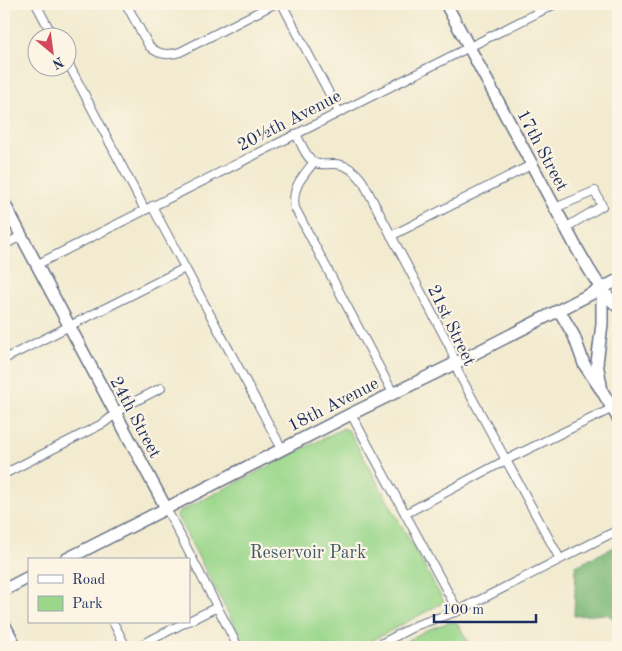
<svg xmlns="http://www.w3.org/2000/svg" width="622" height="651" viewBox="0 0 622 651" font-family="'Old Standard TT',serif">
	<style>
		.green { fill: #9ad78b; stroke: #5a8374 }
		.forest { fill: #7bb877; stroke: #4b746a }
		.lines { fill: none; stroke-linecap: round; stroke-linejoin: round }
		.street-casing { stroke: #667186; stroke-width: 10 }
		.secondary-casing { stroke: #667186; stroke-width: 14 }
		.street { stroke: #fff; stroke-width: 8 }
		.secondary { stroke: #fff; stroke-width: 11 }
		.labels { text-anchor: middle; stroke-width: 4.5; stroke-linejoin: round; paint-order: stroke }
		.street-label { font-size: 18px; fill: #1b2f5e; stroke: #fcf5e5 }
		.park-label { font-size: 18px; fill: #3b5969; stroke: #fcf5e5 }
	</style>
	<rect width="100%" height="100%" fill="#fcf5e5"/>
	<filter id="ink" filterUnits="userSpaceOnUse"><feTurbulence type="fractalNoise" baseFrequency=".02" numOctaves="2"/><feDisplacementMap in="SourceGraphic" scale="10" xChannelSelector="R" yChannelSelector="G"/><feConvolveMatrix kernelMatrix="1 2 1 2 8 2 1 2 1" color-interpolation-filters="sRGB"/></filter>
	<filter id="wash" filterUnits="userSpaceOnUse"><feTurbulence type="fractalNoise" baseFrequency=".0096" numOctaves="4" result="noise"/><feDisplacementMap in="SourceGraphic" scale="20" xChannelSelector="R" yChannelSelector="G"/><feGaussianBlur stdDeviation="1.12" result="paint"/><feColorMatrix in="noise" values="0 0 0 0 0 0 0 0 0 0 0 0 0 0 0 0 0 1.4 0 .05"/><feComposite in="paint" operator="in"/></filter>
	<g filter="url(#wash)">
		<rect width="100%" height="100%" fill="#f2ebd0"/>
		<!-- green -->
		<path class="green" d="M344,428L349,431L444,602L360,647H246L177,516L179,512Z
			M450,622L457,623L471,647H396L427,630Z"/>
		<!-- forest -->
		<path class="forest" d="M618,545V622L607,614L574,616L576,566Z"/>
	</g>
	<g filter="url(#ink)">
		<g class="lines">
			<defs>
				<path id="street" d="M36,4L54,38
					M126,4L149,46C158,55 168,56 180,52L274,4
					M282,4L339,112
					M68,63L145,210
					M296,134C301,143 306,158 315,163C320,165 325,164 331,164C345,163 355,170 363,182L450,347L459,374L560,559
					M314,162C302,177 291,188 295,208L393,393
					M152,206L282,449
					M555,208L595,191L602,206L565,228
					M391,236L531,165
					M4,245L21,236
					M36,265L555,4
					M4,359L185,268
					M351,414L458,611
					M4,474L104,423L124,407L161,388
					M166,508L238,647
					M405,514L506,460L613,408
					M189,621L217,607
					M113,622L126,647
					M137,647L186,622
					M375,647L417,625L458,611L618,530"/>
				<path id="secondary" d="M446,4L576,247C588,268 600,290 618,307
					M4,203L166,508
					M602,288V324L597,363L602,391L618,418
					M559,310L574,336L584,364L600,388
					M65,560L351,414L456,363L618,280
					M4,590L29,577
					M4,624L16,647"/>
			</defs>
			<!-- street casing -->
			<use href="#street" class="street-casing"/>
			<!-- secondary casing -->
			<use href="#secondary" class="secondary-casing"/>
			<!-- street -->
			<use href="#street" class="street"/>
			<!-- secondary -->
			<use href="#secondary" class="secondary"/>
		</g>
	</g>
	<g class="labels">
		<!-- street labels -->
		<g class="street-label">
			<text transform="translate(289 120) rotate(-27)" y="6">20½th Avenue</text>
			<text transform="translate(543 150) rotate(62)" y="6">17th Street</text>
			<text transform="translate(452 325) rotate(64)" y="6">21st Street</text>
			<text transform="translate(333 404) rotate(-27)" y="6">18th Avenue</text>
			<text transform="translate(136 417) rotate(62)" y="6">24th Street</text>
		</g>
		<!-- park labels -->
		<g class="park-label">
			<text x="308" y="558">Reservoir Park</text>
		</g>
	</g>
	<!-- margin -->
	<rect width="622" height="651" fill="none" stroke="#fcf5e5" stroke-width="20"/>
	<!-- legend -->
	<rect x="28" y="558" width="162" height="65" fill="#fcf5e5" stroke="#a2a6af"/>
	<rect x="38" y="575" width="25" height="8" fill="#ffffff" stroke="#a2a6af"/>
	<text x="72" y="584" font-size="15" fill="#1b2f5e">Road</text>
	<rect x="38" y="596" width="25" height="15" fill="#9ad78b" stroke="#a2a6af"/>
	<text x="72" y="608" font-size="15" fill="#1b2f5e">Park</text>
	<!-- north arrow -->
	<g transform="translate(52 52) rotate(151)"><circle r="24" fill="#fcf5e5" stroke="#a2a6af"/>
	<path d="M0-4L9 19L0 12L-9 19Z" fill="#d1495b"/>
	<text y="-8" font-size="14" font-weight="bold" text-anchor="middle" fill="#1b2f5e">N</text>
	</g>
	<!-- scale -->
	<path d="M434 614v8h102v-8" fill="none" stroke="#1b2f5e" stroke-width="2.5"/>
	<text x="442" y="614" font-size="15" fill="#1b2f5e" stroke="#fcf5e5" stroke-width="4" paint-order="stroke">100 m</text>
</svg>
